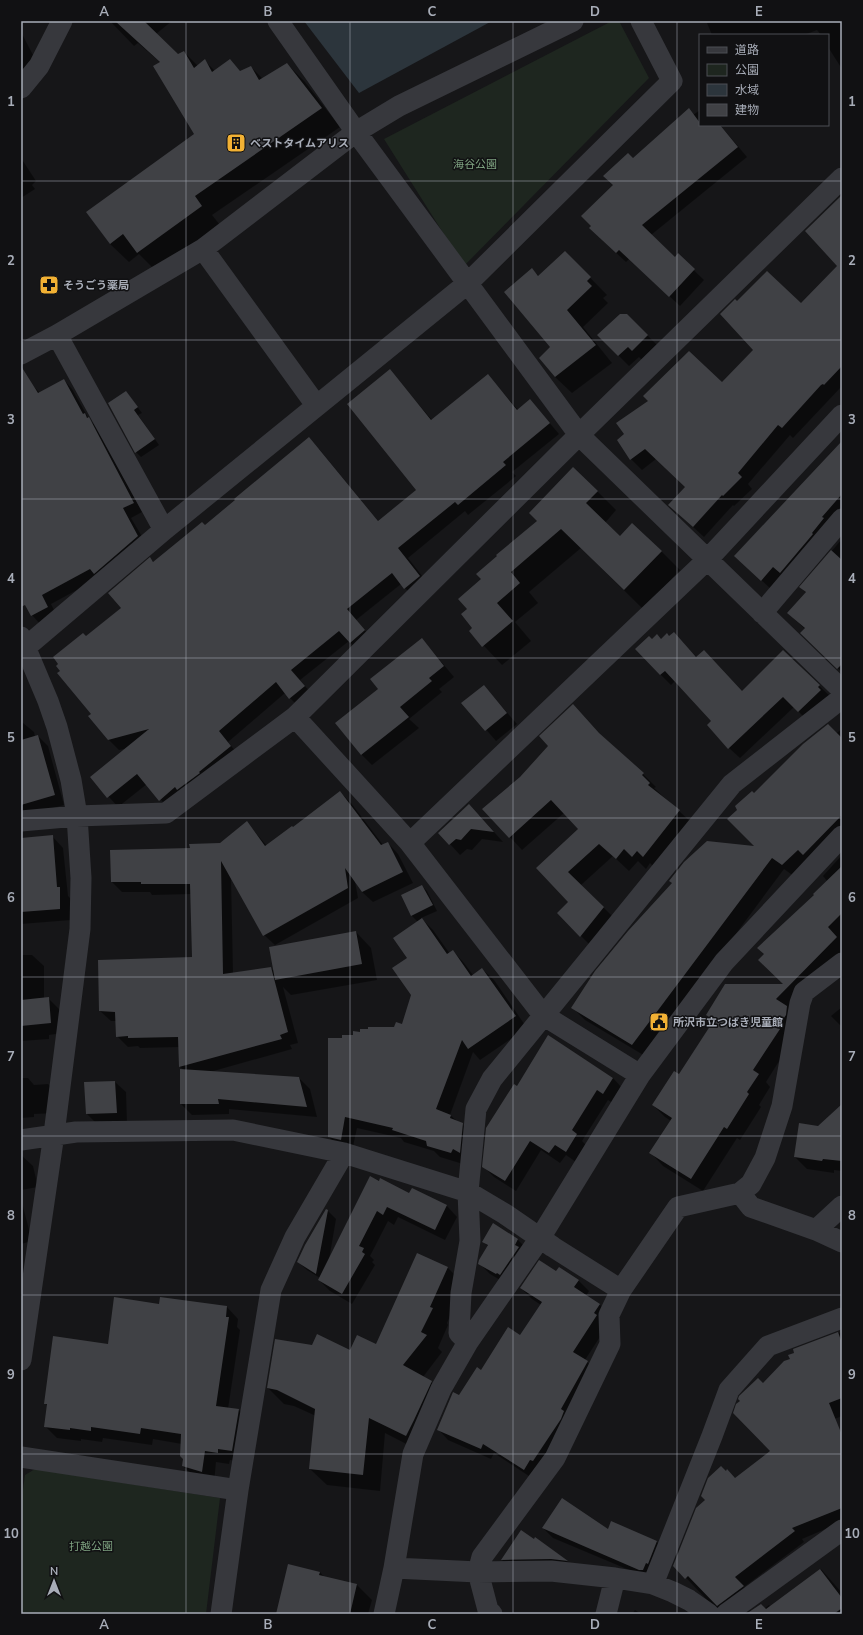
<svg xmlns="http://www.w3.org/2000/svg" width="863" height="1635" viewBox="0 0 863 1635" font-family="'Nunito Sans','Noto Sans JP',sans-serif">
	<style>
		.green { fill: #1e261f }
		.water { fill: #2c353c }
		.shadow { fill: #0007 }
		.building { fill: #404145 }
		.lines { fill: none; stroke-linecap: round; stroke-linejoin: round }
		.street { stroke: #37383d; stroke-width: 21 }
		.grid { fill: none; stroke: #a8adb8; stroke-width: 1; stroke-opacity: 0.55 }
		.labels { text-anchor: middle; stroke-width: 3; stroke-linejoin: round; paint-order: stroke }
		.poi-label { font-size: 11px; font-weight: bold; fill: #a8adb8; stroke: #111113; text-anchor: start }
		.park-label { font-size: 11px; fill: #7fa381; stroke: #111113 }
		.neatline { fill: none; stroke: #a8adb8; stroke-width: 1.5 }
		.grid-label { font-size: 13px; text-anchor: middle; font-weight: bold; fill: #a8adb8 }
	</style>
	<rect width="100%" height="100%" fill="#161618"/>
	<!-- green -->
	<path class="green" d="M612,21H619L649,78L464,266L384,139Z
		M35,1469L220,1498L206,1614H21V1503L25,1475Z"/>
	<!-- water -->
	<path class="water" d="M304,21H492L359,93Z"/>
	<!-- shadow -->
	<path class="shadow" d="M110,21H172L156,34L177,55L184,52L198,66L205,61L215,71L230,61L241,72L251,67L263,79L287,64L305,82L340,127L212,215L220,225L156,271L139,254L129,262L110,244L196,134L161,63L138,43L134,46Z
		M711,21H842V69L828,47V35H821L817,30L804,35H712L707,23Z
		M21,32L44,76L21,82Z
		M700,110V125H720L747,157L651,235L675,258L678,255L704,280L680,306L629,259L626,262L600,238L614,186L633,159Z
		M21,158L36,181L32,185L35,189L21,198Z
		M842,199V386L793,438L790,435L748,484L752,489L734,506L733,505L704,537L680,515L686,487L656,459L642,470L631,459L722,383L754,350L737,302L801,304L838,266Z
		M565,252L607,295L603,298L608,303L583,327L612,363L572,393L555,377L552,347L532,270L539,276Z
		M627,315L658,346L643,361L639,357L629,366L599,336Z
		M390,371L432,420L488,375L518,410L530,400L559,434L512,472L516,476L468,515L465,511L408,558L430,586L415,598L401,584L356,620L374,641L360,653L349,641L300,680L314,697L300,708L285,693L228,742L240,757L170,810L147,784L118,807L92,778L129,748L119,750L109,740L92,714L61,671L87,637L122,609L150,559L154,562L319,449L378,521L417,490Z
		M64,380L72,389L89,419L97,428L142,512L131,518L147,545L99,578L51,604L57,616L40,624L32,615L21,595V384L33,386L40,393Z
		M126,392L142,413L138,415L159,445L141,457L136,452L110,404Z
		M842,443V523L772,590L735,556Z
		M597,491L616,510L605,523L620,537L661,551L680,570L643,609L581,548L529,592L538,603L515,622L531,641L502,665L470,631L474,628L462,614Z
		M842,539V672L802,633L805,629L788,613L806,593L801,587Z
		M674,633L697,658L742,692L783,651L833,699L809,722L794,707L740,758L729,748L713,721L675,681L671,685L660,674L652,640H661L669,638Z
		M422,639L454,677L439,689L442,692L409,719L419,728L372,765L362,755L337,723L379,689Z
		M484,686L517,724L496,741L463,703Z
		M21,716L23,723L34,732L35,737L38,736L48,746L64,805L21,817Z
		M842,729V844L795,877L784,869L645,1056L585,1020L573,1008L756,848L754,794Z
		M605,739L643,774L656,787L654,788L692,823L656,869L650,863L646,869L638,861L629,871L613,856L581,885L616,920L594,949L558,913L569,902L537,868L580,829L564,813L522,850L510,837Z
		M340,792L351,803L383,845L388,843L398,854L413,883L373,902L362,892L355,881L358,898L275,945L264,935L231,877L233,973L270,968L274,971L356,932L371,948L377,980L291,995L283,987L298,1043L290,1045L292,1049L210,1072L299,1078L310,1089L317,1117L229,1109V1114L192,1115L181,1104L184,1070L180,1067V1047L140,1048L138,1046L128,1047L117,1036V1021H111L100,1011L193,958L192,894L152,895L150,892H122L112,882L191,848L220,844L247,823L267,846L293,829Z
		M479,815L503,842L482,839L472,850L467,849L460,855L450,844Z
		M52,836L63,848L68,896L71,899V920L21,924V839Z
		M842,855V957L818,980L791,1042L766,1082L770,1087L759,1105L761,1107L740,1140L737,1138L703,1191L663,1166L651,1153L671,1121L665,1117L653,1105L679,1075L714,1021L707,1015L785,985L815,895L827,881L823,876Z
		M422,886L427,891L437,911L421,918L433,930L450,954L453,951L464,963L473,975L482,969L494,980L527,1028L480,1060L473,1052L450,1115L458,1122L462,1124L474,1136L463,1164L440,1157L434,1151L404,1142L401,1138L357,1128L352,1151L340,1149L329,1137L343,1039L361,1033L403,1026L412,995L409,958L418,922L411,915Z
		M21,935L23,955H32L44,966V999L48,998L60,1010L62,1033L49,1035V1039L21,1041Z
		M842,1007V1027L831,1016Z
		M548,1036L613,1078L623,1089L614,1104L608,1100L582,1141L587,1146L576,1162L566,1155L560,1163L541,1150L516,1191L494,1177L484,1167L517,1088Z
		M21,1078H28L34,1085L48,1084L59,1095L57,1113L34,1114V1117L21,1118Z
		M115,1082L126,1092L127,1123L97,1124L87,1114L85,1083Z
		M842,1106V1171L834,1170V1173L807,1169L795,1157L819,1127Z
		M21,1155L33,1166L38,1187L21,1190Z
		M371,1177L410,1195L412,1189L447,1206L457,1217L445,1240L398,1217L394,1225L388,1221L370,1256L374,1260L372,1262L375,1265L352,1304L330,1291L319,1280L320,1278L307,1270L298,1262L328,1211L336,1219L329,1260Z
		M21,1199L32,1241L21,1244V1247Z
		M494,1225L518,1240L528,1250L507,1284L490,1274L479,1263L488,1246L483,1242Z
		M417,1254L448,1268L464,1284L447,1323L448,1325L438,1348L442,1352L423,1377L431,1382L448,1398L422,1452L385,1433L380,1491L327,1485L310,1469L316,1416L294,1406L284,1404L268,1388L350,1351L377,1345Z
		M556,1273L578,1280L589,1291L586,1296L600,1305L610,1315L607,1326L585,1360L598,1373L535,1480L494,1453L491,1459L448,1440L438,1429L459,1397L481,1371L520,1336L541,1305L532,1299L521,1288Z
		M160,1305L227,1307L238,1319L237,1327L240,1330L228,1409L239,1410L250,1422L244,1462L230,1460L229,1464L216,1462L214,1483L195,1478L183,1466L184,1459L182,1444L153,1439L152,1445L103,1438L102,1442L81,1439V1441L57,1438L45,1426L48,1406L45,1403L109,1345Z
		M842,1332V1416L822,1424L842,1441V1522L802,1539L804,1542L744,1587L753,1597L726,1614L707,1600L674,1565L736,1479L772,1451L763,1384L791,1359L796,1354L794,1350Z
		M543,1528L608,1531L657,1542L667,1552L653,1580L553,1538Z
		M536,1539L568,1562L577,1571L512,1570L502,1560Z
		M821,1569L842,1593V1614H748L764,1609L769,1605L771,1607Z
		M320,1572L324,1577L357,1585L372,1600L368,1614H277Z
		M635,1610L641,1614H632Z"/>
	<!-- building -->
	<path class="building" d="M115,21H144L178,54L184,51L194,68L205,59L212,72L230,59L240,71L251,66L259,80L287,63L322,108L195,196L202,206L137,253L123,234L110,244L86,212L194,134L153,66L160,62Z
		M689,108L700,123V125H720L738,147L642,225L675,257L678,253L695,269L669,297L619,250L616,253L589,228L591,226L581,216L613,185L603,176L628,153L633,158Z
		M842,195V366L824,385L823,384L821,385L782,428L778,425L738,473L742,477L723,496L722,495L693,527L668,505L685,487L645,449L630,460L617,440L624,434L616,423L648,401L643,396L689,351L722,382L753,350L720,314L735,299L737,301L767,271L801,303L837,266L805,231Z
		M565,251L591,277L587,281L592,286L567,310L596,345L555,377L539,358L550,347L504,292L532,268L538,276Z
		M620,314H627L648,335L632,351L628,347L618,356L597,335Z
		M21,366L38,393L64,379L83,414L85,413L87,418L89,417L134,503L123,508L138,536L94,574L90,569L42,595L48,607L31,616L25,605L21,607Z
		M390,369L431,420L488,374L517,410L530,399L550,423L503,462L506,465L458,505L455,502L398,548L420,576L404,589L392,573L347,609L365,630L350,643L339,631L291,670L305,686L289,699L276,682L219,731L231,746L199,772L200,773L177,790L175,787L159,801L137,774L107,798L90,777L149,729L108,740L88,716L91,714L57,673L60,671L56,666L58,664L53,657L83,633L86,636L121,608L108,593L150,557L153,562L202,522L205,525L235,500L234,499L309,437L378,521L416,490L347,404Z
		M126,391L138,407L134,410L155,439L135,453L108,403Z
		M842,441V494L822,517L824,518L812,533L813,534L780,573L773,567L761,581L734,556Z
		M573,467L598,491L586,503L620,536L632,523L662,551L624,590L561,529L511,572L520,583L497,603L513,621L482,647L469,631L472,628L461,614L467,609L458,599L481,579L476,574L497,556L496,555L537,521L529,513Z
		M831,550L842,560V664L837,669L800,633L805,628L787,613L806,592L799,587Z
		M674,632L696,657L704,650L742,691L783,650L820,685L818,687L821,690L798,712L783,697L728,749L707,725L711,721L665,671L660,675L635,649L649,636L652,639L657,634L661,639L667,633L669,636Z
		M422,638L444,666L429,678L432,681L400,707L409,717L361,755L335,723L378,689L370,679Z
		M484,685L507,713L485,731L461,703Z
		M573,704L599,733L644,773L642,775L650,783L648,785L680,810L643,857L637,851L632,857L624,849L616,859L599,844L568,872L604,907L580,937L557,913L568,902L536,868L578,829L551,800L509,838L482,809L520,777L548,746L539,736Z
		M828,724L842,738V815L803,855L798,850L782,865L772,858L632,1045L571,1008L595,971L628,931L672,883L669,881L684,862L707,841L754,846L727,819L737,810L735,806L752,791L754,793L803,744Z
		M38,735L55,795L21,805V740Z
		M340,791L381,845L388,842L403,872L362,892L345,868L348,888L263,936L221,861L223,974L271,967L288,1032L280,1035L282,1039L179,1067L178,1037L128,1038V1036L116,1037L115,1012L99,1011L98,960L192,957L190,884H141V882H111L110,850L190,848L189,844L220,843L247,821L265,846L292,826L293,827Z
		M469,804L494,832L471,829L461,840L456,839L449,845L438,833Z
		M53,835L57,887H60V909L21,912V838Z
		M842,866V913L828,927L837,937L776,999L787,1006L786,1015L777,1028L780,1029L753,1070L759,1074L747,1092L749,1094L727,1129L724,1127L691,1179L649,1153L672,1118L652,1105L674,1071L679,1074L714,1020L706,1015L725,984H783L758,960L764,954L757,948L814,895L813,894Z
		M422,885L433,905L411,916L401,895Z
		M422,918L447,954L453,950L471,976L482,968L516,1016L468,1049L462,1040L436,1109L451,1115L450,1118L463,1123L460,1153L453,1149L451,1153L427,1146L426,1141L392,1130L393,1128L345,1117L341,1140L328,1137V1038H342V1035H353V1031L360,1032V1029H368V1027H394L396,1022L402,1024L411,995L392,968L407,958L393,938Z
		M356,931L362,964L275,980L269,947Z
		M49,997L51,1023L21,1026V1000Z
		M548,1035L613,1078L603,1094L597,1090L572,1130L577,1134L566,1152L555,1145L549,1153L530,1141L505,1181L482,1167L486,1128L514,1084L517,1086Z
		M180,1069L299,1077L307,1107L218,1099L219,1104H180Z
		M115,1081L117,1113L86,1114L84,1082Z
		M842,1104V1161L823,1159L822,1161L794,1157L799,1123L818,1126Z
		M370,1176L379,1181L380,1178L409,1193L412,1188L447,1205L435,1230L387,1207L383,1215L377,1211L359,1246L364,1248L362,1252L365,1254L342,1294L318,1280Z
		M326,1209L328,1210L316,1274L297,1262L305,1245Z
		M493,1223L518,1239L515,1245L519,1247L500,1275L497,1273L496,1274L478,1264L479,1260L488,1245L482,1242Z
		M417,1253L448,1267L430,1307L433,1308L421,1332L427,1335L403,1365L432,1381L414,1420L406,1436L369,1418L363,1475L309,1469L315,1409L277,1390L267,1388L275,1339L312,1345L317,1334L350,1350L357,1335L376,1344Z
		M539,1260L556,1271L559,1267L579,1280L574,1287L600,1304L594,1313L597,1315L573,1352L588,1361L561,1409L564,1411L561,1419L533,1461L530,1460L524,1470L483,1444L481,1449L437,1430L453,1392L459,1395L477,1367L481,1370L508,1327L520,1335L542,1302L520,1288Z
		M114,1297L159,1304L160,1297L227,1306L226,1317H229L216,1406L239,1409L232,1451L218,1449V1453L205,1451L202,1472L182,1466L183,1459L180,1456L181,1434L141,1428L140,1434L91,1427V1431L70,1428V1430L44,1427L47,1404H44L53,1336L108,1344Z
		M838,1332L842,1343V1398L829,1403L842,1435V1508L792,1528L795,1531L735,1577L744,1586L717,1606L688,1576L685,1579L673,1566L696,1508L705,1500L701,1496L708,1478L721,1466L726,1471L727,1469L735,1478L770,1451L733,1413L736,1404L740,1401L738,1399L739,1396L758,1378L763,1383L784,1361L790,1359L788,1355L794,1353L793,1349Z
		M562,1498L608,1529L611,1521L657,1541L648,1564L646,1563L643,1570H639L542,1528Z
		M521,1530L534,1539L535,1537L568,1561L551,1559L501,1560Z
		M288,1564L320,1572L319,1575L357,1584L350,1614H276Z
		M820,1569L842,1598V1608L834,1614H746L761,1604L766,1609Z"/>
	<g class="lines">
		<!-- street -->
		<path class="street" d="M278,21L356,132L580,436L842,690
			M21,88L39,66L62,21
			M203,249L316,405
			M57,335L164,530
			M21,354L57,335L203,249L356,132L399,106L573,21
			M762,613L842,519
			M21,637L48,701L57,727L71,780L77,816L81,878L80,929L54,1134L21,1360
			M26,647L164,530L468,283L672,81L641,21
			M295,717L410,843L543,1015L640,1075
			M21,821L77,816L166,813L295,717L588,426L842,178
			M410,843L707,560L842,415
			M21,1140L76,1132L233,1130L344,1153L468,1192L505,1214L553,1247L621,1290
			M740,1193L751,1207L816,1230L842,1242
			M816,1230L842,1206
			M468,1342L459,1333L461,1293L470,1241L468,1192L476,1109L492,1079L732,784L842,698
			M21,1457L238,1490L221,1614
			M238,1490L271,1290L295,1237L344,1153
			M394,1568L478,1572L551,1571L615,1578L653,1584L673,1592L689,1600L709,1614
			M653,1584L712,1436L729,1390L768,1346L842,1318
			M384,1614L394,1568L413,1454L441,1389L468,1342L540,1238L640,1075L724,962L842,836
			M492,1614L488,1610L478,1572L482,1557L555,1458L610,1344L609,1315L621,1290L678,1207L740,1193L751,1184L765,1158L782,1106L800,1003L804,992L842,963
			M606,1614L615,1578
			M726,1614L842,1530"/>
	</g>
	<!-- grid -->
	<path class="grid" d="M186,21V1614M350,21V1614M513,21V1614M677,21V1614M21,181H842M21,340H842M21,499H842M21,658H842M21,818H842M21,977H842M21,1136H842M21,1295H842M21,1454H842"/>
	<!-- icons -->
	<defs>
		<symbol id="building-square" viewBox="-11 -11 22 22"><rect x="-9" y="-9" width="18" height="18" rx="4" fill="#f2b134" stroke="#111113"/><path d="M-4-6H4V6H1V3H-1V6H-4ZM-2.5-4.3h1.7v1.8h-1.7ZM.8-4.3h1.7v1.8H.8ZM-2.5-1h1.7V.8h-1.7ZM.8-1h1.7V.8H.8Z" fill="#111"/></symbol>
		<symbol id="pharmacy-square" viewBox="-11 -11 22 22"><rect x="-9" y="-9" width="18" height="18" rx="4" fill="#f2b134" stroke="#111113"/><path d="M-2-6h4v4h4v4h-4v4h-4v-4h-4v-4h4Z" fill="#111"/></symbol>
		<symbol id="civic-square" viewBox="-11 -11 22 22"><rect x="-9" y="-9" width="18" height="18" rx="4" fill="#f2b134" stroke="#111113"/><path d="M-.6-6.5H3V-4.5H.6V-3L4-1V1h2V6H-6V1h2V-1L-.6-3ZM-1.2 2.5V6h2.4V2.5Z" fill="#111"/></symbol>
	</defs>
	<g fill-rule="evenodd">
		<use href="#building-square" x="225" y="132" width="22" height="22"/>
		<use href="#pharmacy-square" x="38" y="274" width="22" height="22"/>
		<use href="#civic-square" x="648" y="1011" width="22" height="22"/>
	</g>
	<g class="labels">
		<!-- poi labels -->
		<g class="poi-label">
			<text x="250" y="147">ベストタイムアリス</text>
			<text x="63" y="289">そうごう薬局</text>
			<text x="673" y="1026">所沢市立つばき児童館</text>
		</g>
		<!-- park labels -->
		<g class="park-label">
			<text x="475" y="168">海谷公園</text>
			<text x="91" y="1550">打越公園</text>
		</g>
	</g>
	<!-- border -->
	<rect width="863" height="1635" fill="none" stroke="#111113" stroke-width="44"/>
	<!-- legend -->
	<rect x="699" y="34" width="130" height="92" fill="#111113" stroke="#4d4f55"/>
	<rect x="707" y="47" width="20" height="6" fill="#37383d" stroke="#4d4f55"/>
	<text x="735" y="54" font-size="12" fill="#a8adb8">道路</text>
	<rect x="707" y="64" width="20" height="12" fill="#1e261f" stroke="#4d4f55"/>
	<text x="735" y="74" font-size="12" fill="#a8adb8">公園</text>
	<rect x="707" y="84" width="20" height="12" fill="#2c353c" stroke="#4d4f55"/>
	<text x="735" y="94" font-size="12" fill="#a8adb8">水域</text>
	<rect x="707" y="104" width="20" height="12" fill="#404145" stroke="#4d4f55"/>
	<text x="735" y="114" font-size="12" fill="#a8adb8">建物</text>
	<!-- north arrow -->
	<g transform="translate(54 1581)" stroke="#111113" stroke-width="3" paint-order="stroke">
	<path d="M0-3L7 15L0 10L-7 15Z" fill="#a8adb8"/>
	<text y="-6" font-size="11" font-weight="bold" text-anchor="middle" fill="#a8adb8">N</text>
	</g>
	<rect x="22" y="22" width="819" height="1591" class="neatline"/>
	<g class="grid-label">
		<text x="104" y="16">A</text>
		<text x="268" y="16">B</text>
		<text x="432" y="16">C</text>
		<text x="595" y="16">D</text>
		<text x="759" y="16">E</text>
		<text x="11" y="106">1</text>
		<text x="852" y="106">1</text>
		<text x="11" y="265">2</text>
		<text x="852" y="265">2</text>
		<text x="11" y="424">3</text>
		<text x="852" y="424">3</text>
		<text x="11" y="583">4</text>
		<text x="852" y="583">4</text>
		<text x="11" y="742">5</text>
		<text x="852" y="742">5</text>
		<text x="11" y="902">6</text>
		<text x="852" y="902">6</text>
		<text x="11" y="1061">7</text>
		<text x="852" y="1061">7</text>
		<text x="11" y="1220">8</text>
		<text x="852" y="1220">8</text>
		<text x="11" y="1379">9</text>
		<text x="852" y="1379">9</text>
		<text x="11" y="1538">10</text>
		<text x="852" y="1538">10</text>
		<text x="104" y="1629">A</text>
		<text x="268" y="1629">B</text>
		<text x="432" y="1629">C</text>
		<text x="595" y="1629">D</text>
		<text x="759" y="1629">E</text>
	</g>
</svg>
